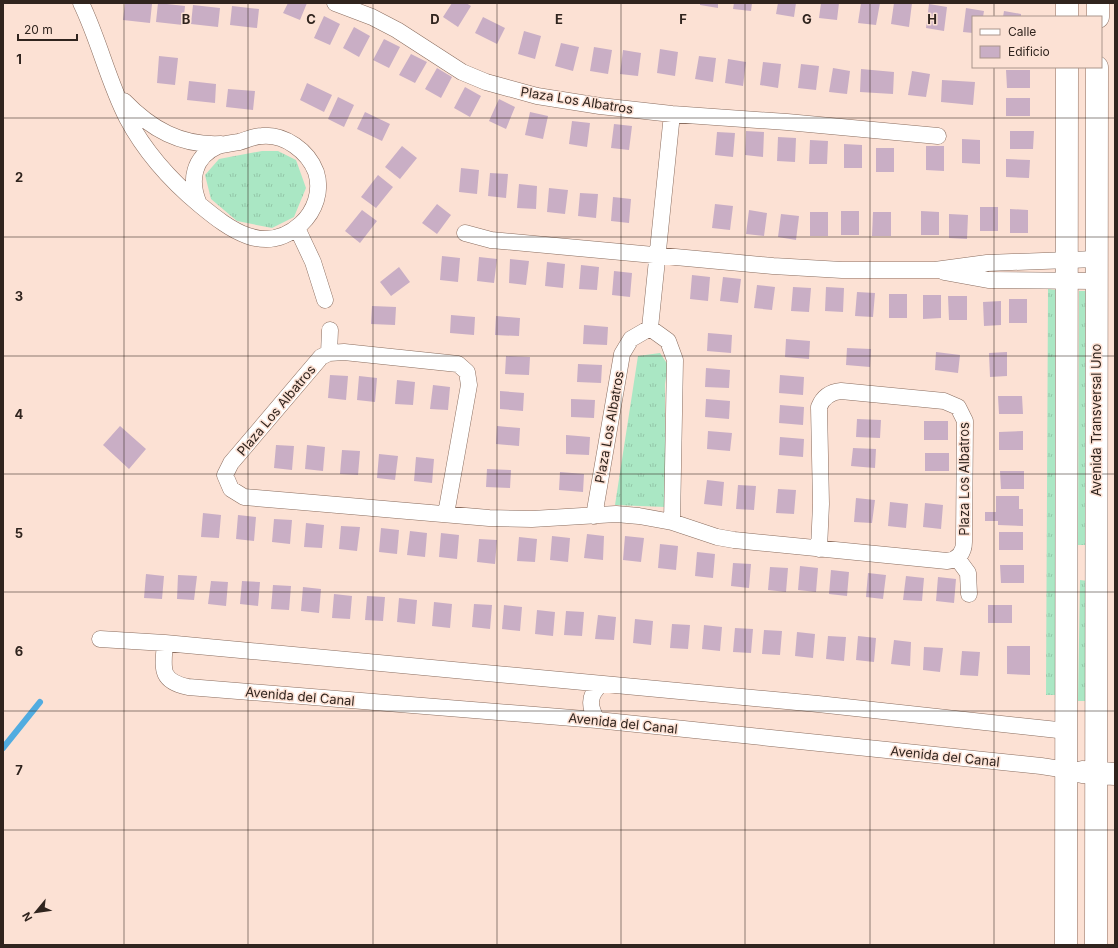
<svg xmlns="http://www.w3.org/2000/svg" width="1118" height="948" viewBox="0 0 1118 948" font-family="Inter,sans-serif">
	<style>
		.grass { fill: url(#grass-tufts) }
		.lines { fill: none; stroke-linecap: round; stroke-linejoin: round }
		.stream { stroke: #51ace0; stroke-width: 6 }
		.building { fill: #c9aec5 }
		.street-casing { stroke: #8a6d5f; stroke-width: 17 }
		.secondary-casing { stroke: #8a6d5f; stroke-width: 23 }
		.street { stroke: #fff; stroke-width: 16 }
		.secondary { stroke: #fff; stroke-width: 22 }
		.grid { fill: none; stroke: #30241e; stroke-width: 1; stroke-opacity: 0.55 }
		.labels { text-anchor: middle; stroke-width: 3; stroke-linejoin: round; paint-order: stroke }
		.street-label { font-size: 13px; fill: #30241e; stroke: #fce1d4 }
		.grid-label { font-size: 13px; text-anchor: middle; font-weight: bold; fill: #30241e; stroke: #fce1d4; stroke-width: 3; stroke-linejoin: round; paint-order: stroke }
	</style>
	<defs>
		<pattern id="grass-tufts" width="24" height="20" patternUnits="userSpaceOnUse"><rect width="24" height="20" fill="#aae7c4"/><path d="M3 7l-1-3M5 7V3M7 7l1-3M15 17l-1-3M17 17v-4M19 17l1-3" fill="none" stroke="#93c6a8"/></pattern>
	</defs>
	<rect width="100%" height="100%" fill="#fce1d4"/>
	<!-- grass -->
	<path class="grass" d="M262,151H278L296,160L306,188L294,217L272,228L237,221L211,199L205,175L219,159Z
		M1048,289L1057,290L1056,695H1046Z
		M1079,291H1088V545H1078Z
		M660,353L668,365L665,384V507L615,505L638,356Z
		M1080,580L1088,581L1087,701H1078Z"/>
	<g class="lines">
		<!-- stream -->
		<path class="stream" d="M3,748L40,702"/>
	</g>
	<!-- building -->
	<path class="building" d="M125,3L152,4L150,23L123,20Z
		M158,3L185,6L183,25L156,22Z
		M288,3H307L300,20L283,13Z
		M452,3H466L471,6L458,27L443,17Z
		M700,3H718V8L700,5Z
		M734,3H752L751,11L733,9Z
		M778,3H796L794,17L776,14Z
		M821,3H839L837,20L819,18Z
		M861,3H880L876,25L858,23Z
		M894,3H912L909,27L891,24Z
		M929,4L947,7L944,31L926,28Z
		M193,5L220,8L218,27L191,24Z
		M232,6L259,9L257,28L230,25Z
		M966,8L984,11L983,17H973V33L963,32Z
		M1004,11L1021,14V17H1003Z
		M324,16L340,24L330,45L314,38Z
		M483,17L505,28L497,44L475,33Z
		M354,27L370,36L359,57L343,48Z
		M524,31L541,36L535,59L518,54Z
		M384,39L400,47L389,68L373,60Z
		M561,43L579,47L573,71L555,66Z
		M594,47L612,50L608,74L590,71Z
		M660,49L678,52L675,76L657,73Z
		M623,50L641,53L638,76L620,74Z
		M411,54L427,62L415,83L399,75Z
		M159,56L178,58L175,85L157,83Z
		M699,56L716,58L713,82L695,79Z
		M728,59L746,62L743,86L725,83Z
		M763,62L781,64L778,88L760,85Z
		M801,64L819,66L816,90L798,88Z
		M437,68L452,77L441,98L425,89Z
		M833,68L850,71L847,94L829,92Z
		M861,69L894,72L893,94L860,92Z
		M1006,70H1030V88H1007Z
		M912,71L930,74L926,97L908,95Z
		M942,80L975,82L973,105L941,102Z
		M189,81L216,84L215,103L187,100Z
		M307,83L332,95L324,112L300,100Z
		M465,87L481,96L470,117L454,108Z
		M228,89L255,91L253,110L226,107Z
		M338,97L354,105L344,127L328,119Z
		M1006,98H1030V116H1006Z
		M499,99L515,107L506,129L489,121Z
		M365,112L390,124L382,141L357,129Z
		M530,112L548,116L543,139L525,135Z
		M572,121L590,123L587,147L569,144Z
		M614,124L632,126L629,150L611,148Z
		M746,131L764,132L763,157L745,155Z
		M1010,131H1034L1033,149H1010Z
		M717,132L735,133L733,157L715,155Z
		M778,137L796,138L795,162L777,161Z
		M962,139L980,140V164L962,163Z
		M810,140L828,141L827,164H809Z
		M844,144L862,145V168H844Z
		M402,146L417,158L400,179L385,167Z
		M926,146H944V171L926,170Z
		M876,148H894V172H876Z
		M1006,159L1030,160L1029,178L1006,177Z
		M461,168L479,170L477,194L459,192Z
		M490,173L508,174L506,198L488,196Z
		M378,175L393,187L376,208L361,197Z
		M519,184L537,186L536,209L517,208Z
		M549,188L568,190L565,214L547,212Z
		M580,193L598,194L596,218L578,216Z
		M613,197L631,199L629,223L611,221Z
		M437,204L451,215L437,234L422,223Z
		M715,204L733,206L730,230L712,228Z
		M980,207H998V231H980Z
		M1010,209L1028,210V233H1010Z
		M362,210L377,221L360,243L345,231Z
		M749,210L767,213L764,236L746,234Z
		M841,211H859V235H841Z
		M921,211L939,212V235H921Z
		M810,212H828V236H810Z
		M873,212H891V236H872Z
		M781,214L799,216L796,240L778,237Z
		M949,214L968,215L967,239L949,238Z
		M442,256L460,258L458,282L440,280Z
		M479,257L497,259L494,283L477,281Z
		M510,259L529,261L526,285L509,283Z
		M547,262L565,264L563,288L545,286Z
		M581,265L599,267L597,290L579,289Z
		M399,267L410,282L391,296L380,282Z
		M614,271L632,273L630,297L612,295Z
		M692,275L710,277L708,301L690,299Z
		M723,277L741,279L738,303L720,301Z
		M757,285L775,287L772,310L754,308Z
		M793,287L811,288L809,312L791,311Z
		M826,287L844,288L843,312L825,311Z
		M857,292L875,293L873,317L855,316Z
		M889,294H907V318H889Z
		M923,295H941V318L923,319Z
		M948,296H967V320H949Z
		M1009,299H1027V323H1009Z
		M1001,301V325L984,326L983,302Z
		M372,306L396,307L395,325L371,324Z
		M451,315L475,317L474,335L450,333Z
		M496,316L520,318L519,336L495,335Z
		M584,325L608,327L607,345L583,344Z
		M708,333L732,335L731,353L707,351Z
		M786,339L810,341L809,359L785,357Z
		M847,348L871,349L870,367L846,365Z
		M936,352L960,355L958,373L935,370Z
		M1007,352V376L990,377L989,353Z
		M506,356L530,357L529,375L505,374Z
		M578,364L602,365L601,383L577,382Z
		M706,368L730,370L729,388L705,387Z
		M330,375L348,376L346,400L328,398Z
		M780,375L804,377L803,395L779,393Z
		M359,376L377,378L375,402L357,400Z
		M397,380L415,382L413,405L395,404Z
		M433,385L450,387L448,410L430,409Z
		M500,391L524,393L523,411L500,409Z
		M998,396H1022L1023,414H999Z
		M571,399L595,400L594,418L571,417Z
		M706,399L730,401L729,419L705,417Z
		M780,405L804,407L803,425L779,423Z
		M857,419L881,420L880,438L856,437Z
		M924,421H948V440H924Z
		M120,426L146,449L129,469L103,445Z
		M497,426L520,428L519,446L496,444Z
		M708,431L732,433L730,451L707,449Z
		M1023,431V450H999V432Z
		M566,435L590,437L589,455L566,454Z
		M780,437L804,439L803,457L779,455Z
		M276,445L294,446L292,470L274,468Z
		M307,445L325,447L323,471L305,469Z
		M853,448L876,449L875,468L851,466Z
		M342,450L360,451L358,475L340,474Z
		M925,453H949V471H925Z
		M379,454L398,456L395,480L377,478Z
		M416,457L434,459L432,483L414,481Z
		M487,469L511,470L510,488L486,487Z
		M1000,471H1024V489H1001Z
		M560,472L584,474L583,492L559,490Z
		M707,480L724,482L722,506L704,504Z
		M738,485L756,486L754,510L736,509Z
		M778,489L796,490L794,514L776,513Z
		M996,496H1019V509H1023V526L998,525V521H985V512H996Z
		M856,498L875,500L872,523L854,522Z
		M890,502L908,504L906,528L888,526Z
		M925,503L943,505L941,529L923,527Z
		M203,513L221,515L219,538L201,537Z
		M238,515L256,517L254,541L236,539Z
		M274,519L292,520L290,544L272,542Z
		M306,523L324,525L322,548L304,547Z
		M341,526L360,527L357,551L339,549Z
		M381,528L399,530L397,554L379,552Z
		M410,531L427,533L425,557L407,555Z
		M999,532H1023V550H999Z
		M441,533L459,535L457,559L439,557Z
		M587,534L604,536L603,560L584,558Z
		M552,536L570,538L568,562L550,560Z
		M625,536L644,538L641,562L623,560Z
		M519,537L537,539L535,562L517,561Z
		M479,539L497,540L495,564L477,562Z
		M660,544L678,546L676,570L658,568Z
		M697,552L715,554L713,578L695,576Z
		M733,563L751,564L749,588L731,586Z
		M1000,565H1024V583H1001Z
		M800,566L818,568L816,592L798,590Z
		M770,567L788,568L786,592L768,590Z
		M831,570L849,572L847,596L829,594Z
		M868,573L886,575L883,599L866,597Z
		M146,574L164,576L162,599L144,598Z
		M178,575L197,576L194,600L177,599Z
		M906,576L924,578L922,601L903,600Z
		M938,577L956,579L954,603L936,601Z
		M211,581L228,582L226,606L208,604Z
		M242,581L260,582L258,606L240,604Z
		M273,585L291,586L289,610L271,609Z
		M303,587L321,589L319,613L301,611Z
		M334,594L352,596L350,619L332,618Z
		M367,596L385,597L383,621L365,620Z
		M399,598L417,600L415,624L397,622Z
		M434,602L452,604L450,628L432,626Z
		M474,604L492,605L490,629L472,627Z
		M504,605L522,607L520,631L502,629Z
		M988,605H1012V623H988Z
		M537,610L555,612L553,636L535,634Z
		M566,611L584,612L582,636L564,635Z
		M598,615L616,617L614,640L595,639Z
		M635,619L653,621L651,645L633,643Z
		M672,624L690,625L688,649L670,648Z
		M704,625L722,627L720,651L702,649Z
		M735,628L753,629L751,653L733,652Z
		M764,630L782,631L780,655L762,654Z
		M797,632L815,634L813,658L795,656Z
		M828,636L846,637L844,661L826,659Z
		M858,636L876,638L874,662L856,660Z
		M894,640L911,642L910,666L891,664Z
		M1007,646H1030V675L1007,674Z
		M924,647L943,648L940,672L923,670Z
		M962,651L980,652L978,676L960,675Z"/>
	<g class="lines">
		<defs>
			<path id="street" d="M81,3C99,40 108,81 127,118C145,152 170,180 200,205C229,229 265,257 301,224C315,211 322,191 316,172C308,151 285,134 262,136C254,136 246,140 239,142C232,143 225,144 218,146C193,157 189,181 199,204
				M335,3L372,17L397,30L462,72L486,82L537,96L600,106L672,114L787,122L938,136
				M124,101C151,129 181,146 221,144
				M297,228L313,262L325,300
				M465,233L491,240L773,266L842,270H935L987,263L1096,259
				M944,272L988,280L1096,281
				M650,328L672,114
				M329,353L330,330
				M446,514L469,385L467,372L458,364L344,352L329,353L321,357L231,463L225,475L231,489L244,497L489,518L532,519L616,514L639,516L672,522L717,537L734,540L947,561C958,560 964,553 964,542L965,421L958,407L944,401L841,391C830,392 823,397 819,407L821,504L819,549
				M594,516L622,354L631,339L650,328L668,341L675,360L672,522
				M957,558L968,573L969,594
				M100,639L165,643L818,704L1067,731
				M165,643C163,668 159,681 188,687L597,720L1041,766L1067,770
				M597,720C589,707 588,696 600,685"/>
			<path id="secondary" d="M1067,3V17
				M1098,17V3
				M1082,772L1115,774
				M1066,945L1067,67
				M1096,945L1097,67"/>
		</defs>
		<!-- street casing -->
		<use href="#street" class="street-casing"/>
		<!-- secondary casing -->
		<use href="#secondary" class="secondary-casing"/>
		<!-- street -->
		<use href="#street" class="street"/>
		<!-- secondary -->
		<use href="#secondary" class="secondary"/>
	</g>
	<!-- grid -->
	<path class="grid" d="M124,3V945M248,3V945M373,3V945M497,3V945M621,3V945M745,3V945M870,3V945M994,3V17M994,67V945M3,118H1115M3,237H1115M3,356H1115M3,474H1115M3,592H1115M3,711H1115M3,830H1115"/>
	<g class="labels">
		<!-- street labels -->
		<g class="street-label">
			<text transform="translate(577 100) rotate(9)" y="5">Plaza Los Albatros</text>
			<text transform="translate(276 410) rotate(-50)" y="5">Plaza Los Albatros</text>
			<text transform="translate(1096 420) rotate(-90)" y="5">Avenida Transversal Uno</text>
			<text transform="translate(609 427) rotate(-80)" y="5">Plaza Los Albatros</text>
			<text transform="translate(964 479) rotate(-90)" y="5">Plaza Los Albatros</text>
			<text transform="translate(300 696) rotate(5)" y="5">Avenida del Canal</text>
			<text transform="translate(623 723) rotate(6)" y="5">Avenida del Canal</text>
			<text transform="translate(945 756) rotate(6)" y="5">Avenida del Canal</text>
		</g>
	</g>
	<g class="grid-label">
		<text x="186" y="24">B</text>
		<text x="311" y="24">C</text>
		<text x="435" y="24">D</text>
		<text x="559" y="24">E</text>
		<text x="683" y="24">F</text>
		<text x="807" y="24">G</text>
		<text x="932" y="24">H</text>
		<text x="19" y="64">1</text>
		<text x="19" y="182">2</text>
		<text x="19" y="301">3</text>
		<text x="19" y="419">4</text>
		<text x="19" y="538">5</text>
		<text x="19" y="656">6</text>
		<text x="19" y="775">7</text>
	</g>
	<!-- border -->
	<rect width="1118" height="948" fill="none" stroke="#30241e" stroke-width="8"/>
	<!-- legend -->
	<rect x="972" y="16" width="130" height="52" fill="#fce1d4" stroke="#aa958b"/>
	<rect x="980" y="29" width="20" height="6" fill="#ffffff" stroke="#aa958b"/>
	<text x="1008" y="36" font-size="12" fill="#30241e">Calle</text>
	<rect x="980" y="46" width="20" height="12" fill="#c9aec5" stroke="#aa958b"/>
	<text x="1008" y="56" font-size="12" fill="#30241e">Edificio</text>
	<!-- north arrow -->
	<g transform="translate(36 912) rotate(241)" stroke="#fce1d4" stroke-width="3" paint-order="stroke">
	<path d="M0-3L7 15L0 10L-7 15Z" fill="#30241e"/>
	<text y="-6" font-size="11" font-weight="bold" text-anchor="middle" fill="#30241e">N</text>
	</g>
	<!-- scale -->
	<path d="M18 34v6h59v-6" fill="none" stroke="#30241e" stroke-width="2"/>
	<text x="24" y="34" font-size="12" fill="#30241e" stroke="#fce1d4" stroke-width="3" paint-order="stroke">20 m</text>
</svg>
